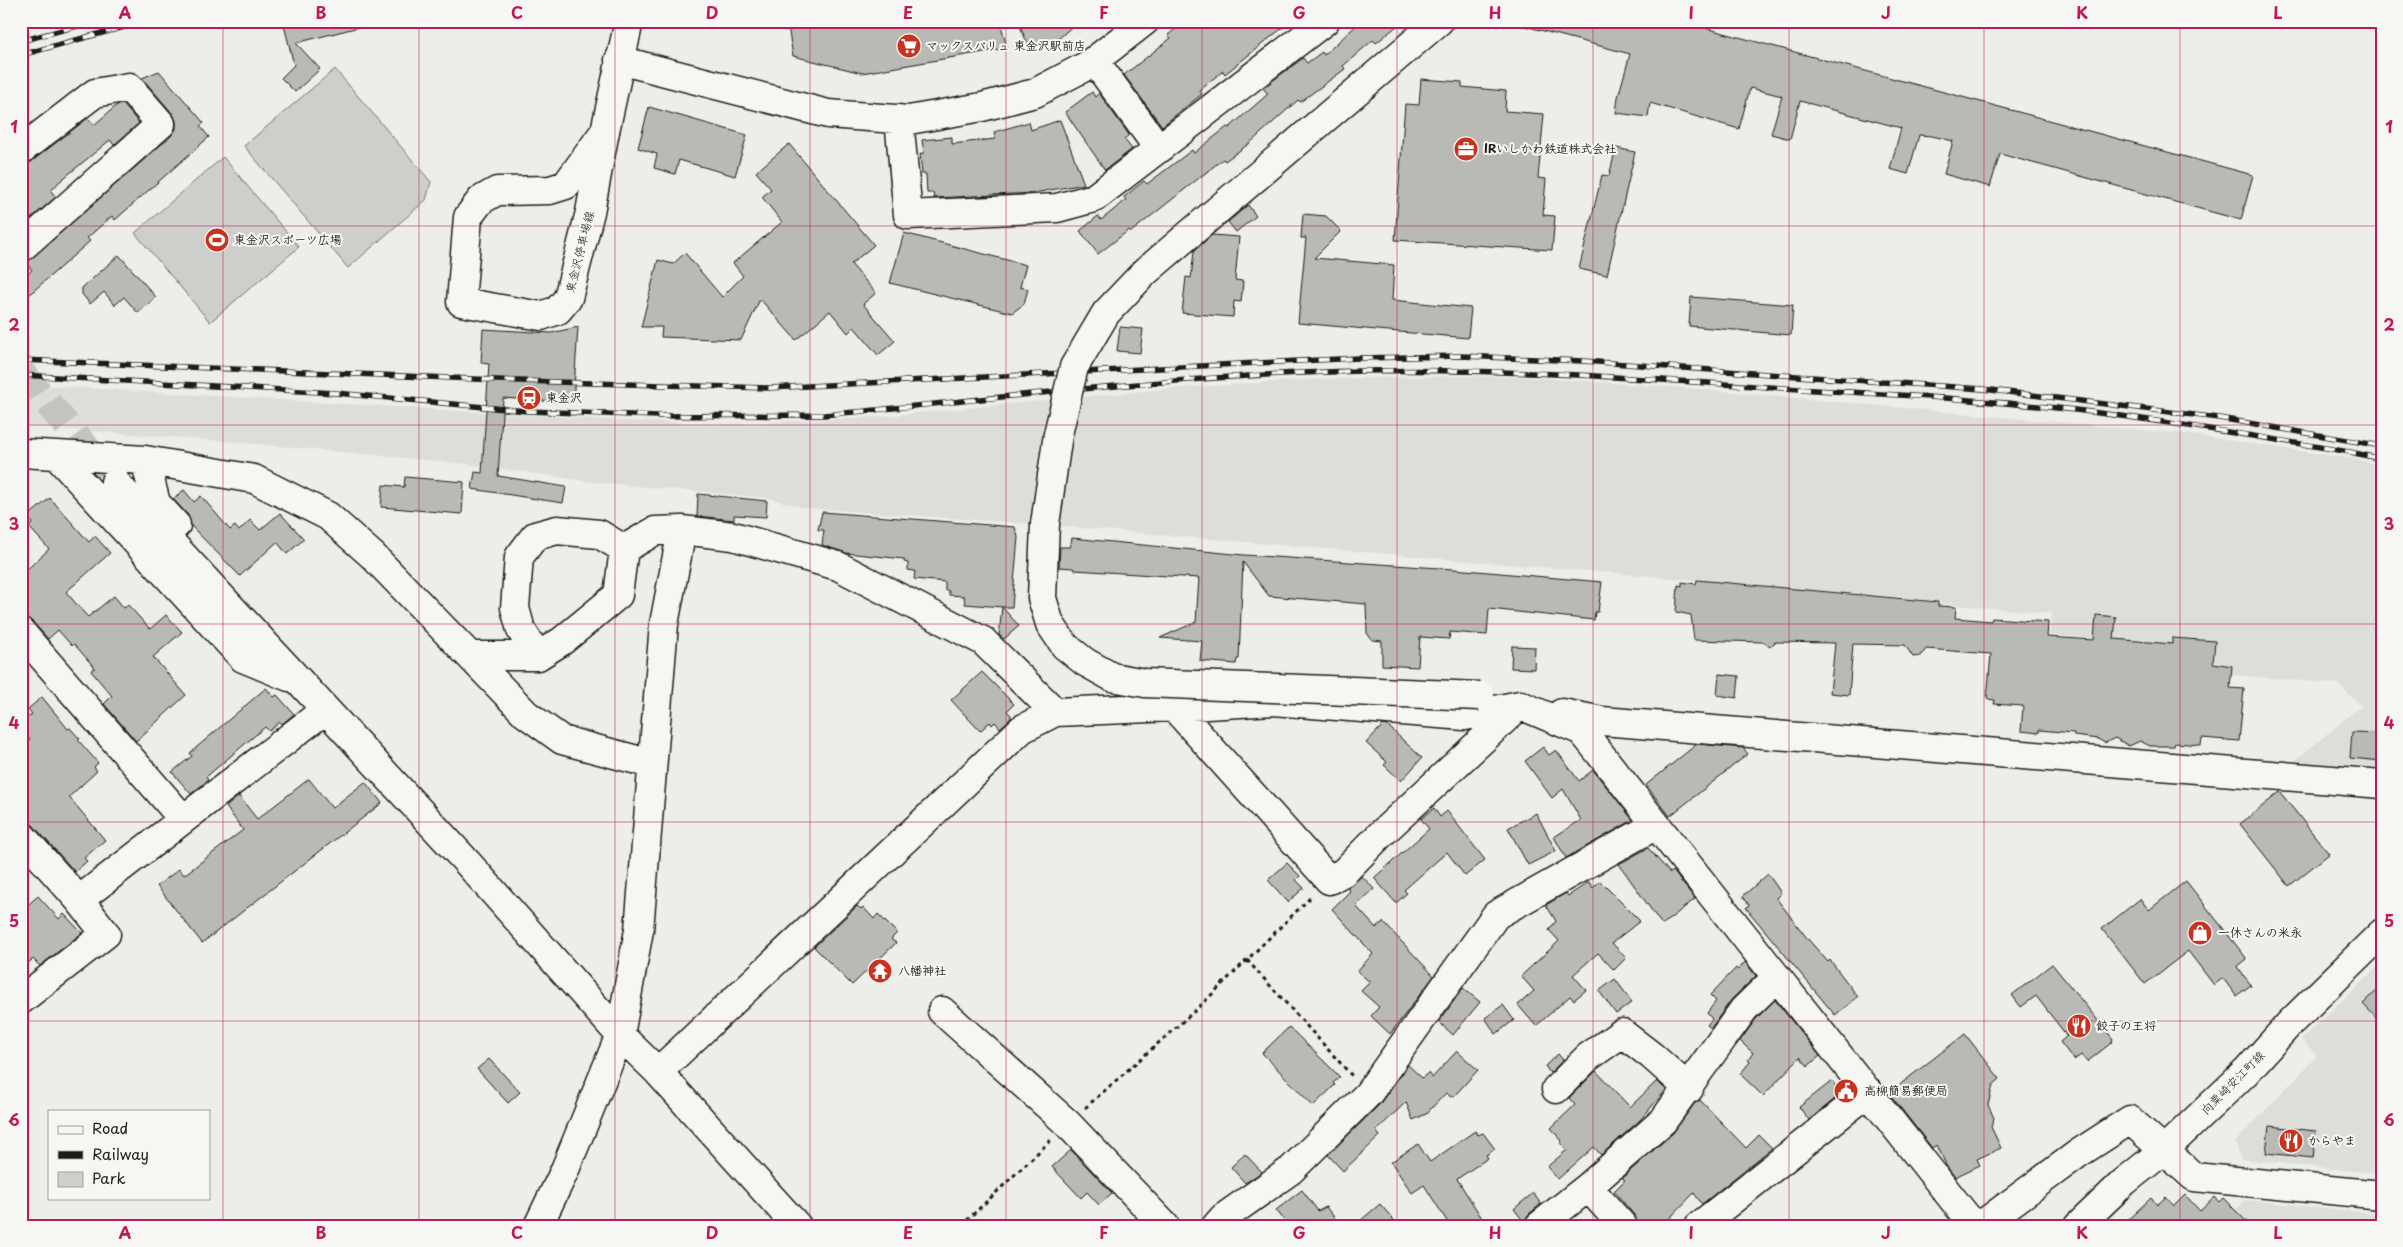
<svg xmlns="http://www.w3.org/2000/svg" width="2403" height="1247" viewBox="0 0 2403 1247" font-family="'Playpen Sans','Klee One',sans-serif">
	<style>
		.built { fill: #ddddda }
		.green { fill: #cececb; stroke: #757574 }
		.building { fill: #b9b9b6; stroke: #1c1c1c }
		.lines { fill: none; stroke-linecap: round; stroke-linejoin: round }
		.minor-tunnel { stroke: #c3c3c0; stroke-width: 28; stroke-dasharray: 28 14; stroke-linecap: butt }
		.minor-casing { stroke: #1c1c1c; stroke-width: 31 }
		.major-casing { stroke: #1c1c1c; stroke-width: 31 }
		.path { stroke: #1c1c1c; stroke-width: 3; stroke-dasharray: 4 4; stroke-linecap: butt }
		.minor { stroke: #f6f6f2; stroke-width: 28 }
		.major { stroke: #f6f6f2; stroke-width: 28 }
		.rail-casing { stroke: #1c1c1c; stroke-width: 5.5 }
		.rail { stroke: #f6f6f2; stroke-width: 4; stroke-dasharray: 11; stroke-linecap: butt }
		.minor-bridge-casing { stroke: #1c1c1c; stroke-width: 31; stroke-linecap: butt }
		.minor-bridge { stroke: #f6f6f2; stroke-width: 28 }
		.grid { fill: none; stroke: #c2185b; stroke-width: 1; stroke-opacity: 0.55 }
		.labels { text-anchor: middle; stroke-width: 4; stroke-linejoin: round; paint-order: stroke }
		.poi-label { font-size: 12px; font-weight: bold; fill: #1c1c1c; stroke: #f6f6f2; text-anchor: start }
		.street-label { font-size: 12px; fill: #1c1c1c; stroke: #f6f6f2 }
		.neatline { fill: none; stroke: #c2185b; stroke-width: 2 }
		.grid-label { font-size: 16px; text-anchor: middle; font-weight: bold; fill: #c2185b }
	</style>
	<rect width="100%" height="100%" fill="#edede9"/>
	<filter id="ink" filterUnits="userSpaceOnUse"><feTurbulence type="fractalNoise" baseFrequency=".02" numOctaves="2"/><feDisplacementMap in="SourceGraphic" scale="10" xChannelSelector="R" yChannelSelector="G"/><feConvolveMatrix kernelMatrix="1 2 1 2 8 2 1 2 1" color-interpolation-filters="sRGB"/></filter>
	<g filter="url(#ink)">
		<!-- built -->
		<path class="built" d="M1461,376L1522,377L1688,388L2185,434L2354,459L2382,466V768L2292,763L2361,706L2338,684L2119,665V642L2049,635L2052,613L1941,604V601L1035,524L805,508L768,498L592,482L467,464L236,442L21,426V384L626,421L728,424L876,417L1164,389L1320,379Z
			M2382,963V1174L2241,1159L2235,1142L2317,1056L2301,1039Z
			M2246,1200L2382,1214V1226H2219Z"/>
		<!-- green -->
		<path class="green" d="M335,69L431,182L426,200L348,268L244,146Z
			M223,157L299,247L210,322L135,233Z"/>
		<!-- building -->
		<path class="building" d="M283,21H359V27L296,43L320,69L295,92L281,78L294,65Z
			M787,21H1000L1007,48L862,73L793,56Z
			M1018,21H1078L1056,41L1028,45Z
			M1185,21H1291L1225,74L1223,71L1199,90L1202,94L1162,126L1124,75L1171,38L1168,35Z
			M1361,21H1403L1376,43L1373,40L1343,66L1345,69L1300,102L1298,100L1250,143L1225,161L1223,159L1131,232L1129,230L1098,254L1080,231L1098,216L1101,220L1126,200L1124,197L1144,181L1147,184L1192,150L1194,153L1227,127L1229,128L1268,94L1263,88L1303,58L1307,63L1322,52L1324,55Z
			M1526,21H1679L2253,175L2241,220L2000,154L1990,187L1944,174L1953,141L1932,136L1919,135L1908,174L1890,169L1901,128L1800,101L1790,139L1771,134L1782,96L1750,88L1739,129L1650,103L1648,117L1616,113L1618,97L1630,54L1525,26Z
			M159,71L204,123L200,126L209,137L115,220L112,216L87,238L90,241L21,302V280L32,270L26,263L171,136L176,129V121L173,114L142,78Z
			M1421,79L1462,82V87L1506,91L1505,111L1544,114L1538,178L1546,179L1543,215L1555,216L1552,250L1395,240L1405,104L1419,105Z
			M1092,92L1095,97L1099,93L1129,135L1124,139L1132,149L1105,170L1065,112Z
			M123,104L139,123L114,145L110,140L59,182L51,191L56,197L21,227V166L31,162L88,118L94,125L117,105Z
			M649,107L747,135L735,176L679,160L675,174L654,168L657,154L638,148Z
			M1060,120L1084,184L1034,193L934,198L933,193H927L926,174H922L920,154L924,153L922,140L952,137V144L995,139L994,132L1029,122L1031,130Z
			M789,144L874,245L851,264L876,293L863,304L895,341L878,355L854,327L848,333L830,311L796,340L760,299L741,340L661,337L662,327H641L658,260L673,264L685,253L722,297L743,276L733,263L782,222L762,197L771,189L756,172Z
			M1616,148L1635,152L1607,275L1579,269L1602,175L1609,176Z
			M1248,205L1256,216L1236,232L1228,222Z
			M1303,214L1326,216L1341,231L1314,258L1394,265L1392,300L1471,308L1468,338L1298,323L1306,238H1301Z
			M904,233L1026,265L1020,287L1028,289L1024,304L1012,313L890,283Z
			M1212,235L1239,237L1235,280L1243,281L1241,302L1234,301L1233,317L1182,313L1186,277L1191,278L1194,251Z
			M119,255L156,297L138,313L124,297L115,305L104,292L90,304L82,294V288Z
			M1691,297L1793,305L1791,335L1689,326Z
			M578,327L573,403L503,398L498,476L566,487L563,503L472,489L475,472L482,473L489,364L481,363L483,329L551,333Z
			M1120,327L1143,329L1140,353L1117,351Z
			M405,477L464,482L462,514L381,507L383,485L404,487Z
			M184,490L194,502L201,496L230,530L235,526L239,531L250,520L260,530L280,513L304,539L287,554L277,542L240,576L191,526L188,515L173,499Z
			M698,494L767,501L766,517L734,515V520L697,516Z
			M50,498L89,542L95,536L110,553L66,592L85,614L88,617L114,596L124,608L128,605L150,629L166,615L182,632L153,657L186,695L136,741L104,704L112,696L91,671L95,668L74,644L72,646L58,630L48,639L32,621L21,616V575L49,549L29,527L33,523L27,517Z
			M822,512L1015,527L1018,537L1012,607H1002L1019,626L1004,639L999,635L1002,607L965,604L964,596L949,595V591L945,590V582L914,579L915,571L908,570V563L904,562V559L846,553L822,545L824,530H818Z
			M1072,538L1244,555L1454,569L1602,582L1598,612H1595L1594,620L1489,609L1487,635L1450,632L1449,639L1420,637L1418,667L1382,665V641L1372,640L1367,633L1366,604L1269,596L1243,562L1239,659H1237L1236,664L1200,661L1202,641L1160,638L1196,622L1199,578L1075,570L1073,568L1059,567L1060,547H1070Z
			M1697,580L1938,602V606L1956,607L1955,618L1991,621L1992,618L2048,622L2047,637L2094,640L2096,615L2116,617L2114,639L2172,644V638L2215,641L2213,663L2232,666L2230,688L2244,689L2239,741L2202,738L2201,745L2175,743L2174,746H2150L2140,741L2129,746L2115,738L2105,743L2098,739L2074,736V733L2039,730V733L2021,731L2023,706L1994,704L1995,700L1987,699L1991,654L1926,649L1921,656L1913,657L1905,645L1853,644L1849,695L1830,693L1835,643L1775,642L1770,647L1763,642L1694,640L1691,615L1676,612L1678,585L1682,586V582L1696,584Z
			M1512,646L1535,647L1534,669L1511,668Z
			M982,672L1014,704L1007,711L1011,715V718L1000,728L995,722L992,725L990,722L980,731L951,700Z
			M1719,674L1739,676L1737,698L1717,695Z
			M266,688L274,697L277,695L294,714L282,724L280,722L269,731L265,727L206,777L208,780L191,794L172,772L192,756L190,753Z
			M42,697L68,729L70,728L80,739L78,740L98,763L94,767L97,771L69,797L105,840L84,858L87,861L75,872L33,825L21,820L30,810L21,800V746L30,739L21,729V723L32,714L28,709Z
			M1383,725L1388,726L1422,758L1401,781L1384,765L1387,762L1366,743Z
			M2352,732L2382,733V761L2350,758Z
			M1697,744L1743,748L1748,754L1670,816L1646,785Z
			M1543,747L1549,755L1556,750L1579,781L1593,770L1633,820L1566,858L1554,837L1581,820L1563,789L1552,798L1525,761Z
			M309,779L332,808L365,782L382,803L202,943L157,886L179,869L184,875L243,830L226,807L239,796L257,819Z
			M2280,792L2329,854L2289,886L2240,824Z
			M1434,808L1440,817L1447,811L1485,860L1465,876L1447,852L1404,890L1407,893L1396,903L1374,878L1429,829L1421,819Z
			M1536,813L1556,851L1528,865L1508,828Z
			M1648,848L1670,873L1673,871L1695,899L1662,925L1619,864Z
			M1287,863L1300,876L1296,880L1304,888L1288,902L1268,880Z
			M1768,874L1781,893L1776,898L1807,938L1828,962L1830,960L1858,997L1835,1015L1746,908L1749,905L1743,896Z
			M1362,876L1374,889L1356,906L1376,928L1383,922L1434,976L1390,1034L1371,1016L1379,1007L1361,991L1370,982L1357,971L1373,954L1332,909L1350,891L1347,888Z
			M1600,881L1640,921L1612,943L1626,958L1614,970L1598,953L1573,975L1586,990L1574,1000L1570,996L1536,1026L1518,1005L1534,991L1521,976L1559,941L1549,930L1556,921L1546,905L1566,893L1568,896L1589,882L1593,888Z
			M2186,881L2247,959L2237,967L2251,985L2236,996L2223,978L2214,985L2188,951L2145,984L2102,929L2140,899L2149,910Z
			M38,896L59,919L64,914L82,933L40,966L33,959L21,969V911Z
			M857,906L861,909L863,907L874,919L878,914L897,933L891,939L896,943L852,985L814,947Z
			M1745,962L1756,976L1731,1000L1711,1028L1707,1025L1712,1019L1707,1013L1716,1001L1710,995L1736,968L1738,970Z
			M2052,964L2113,1039L2111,1043L2087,1062L2081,1055L2074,1060L2060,1042L2067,1036L2036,996L2021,1007L2012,995Z
			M1615,979L1632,1002L1616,1014L1599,991Z
			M2382,986V1024L2363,1004Z
			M1463,988L1480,1002L1453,1035L1439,1022Z
			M1775,1000L1820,1056L1808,1066L1800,1057L1763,1096L1740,1074L1750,1062L1748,1060L1753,1053L1740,1041L1756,1019Z
			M1503,1005L1514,1020L1496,1034L1485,1018Z
			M1289,1027L1340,1077L1333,1083L1335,1085L1313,1106L1262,1053Z
			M1965,1034L2000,1079L1993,1085L1988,1105L1994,1118L1991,1127L2001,1148L1977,1159L1980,1165L1955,1177L1947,1167L1937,1145L1932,1148L1889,1093Z
			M1457,1051L1478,1070L1455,1095L1451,1097L1446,1093L1426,1114L1413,1120L1406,1102L1376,1131L1380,1136L1343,1171L1328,1155L1379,1105L1408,1065L1422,1078L1428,1073L1432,1078Z
			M1558,1054L1563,1060L1550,1073L1545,1066Z
			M489,1059L520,1092L508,1103L477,1069Z
			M1596,1071L1630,1107L1657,1081L1666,1090L1640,1120L1601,1155L1594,1147L1558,1179L1547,1167L1567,1150L1560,1143L1562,1141L1551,1128L1575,1105L1569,1098Z
			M1832,1081L1837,1088L1842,1084L1846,1090L1809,1120L1799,1107Z
			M1700,1100L1746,1148L1759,1135L1772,1148L1702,1204L1694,1193L1662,1226H1638L1635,1216L1614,1191L1625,1180L1622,1178L1673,1133L1695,1103Z
			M2269,1126L2316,1131L2313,1158L2266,1153Z
			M1475,1131L1478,1135L1483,1133L1495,1149L1486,1155L1488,1158L1457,1179L1487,1226H1450L1424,1185L1412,1193L1391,1162L1418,1144L1430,1162Z
			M1071,1150L1112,1193L1099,1205L1087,1192L1081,1198L1052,1167Z
			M1245,1154L1262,1172L1245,1183L1231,1167Z
			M1302,1190L1318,1211L1326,1207L1341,1226H1289L1276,1210Z
			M1533,1193L1541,1204L1529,1214L1524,1222L1514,1209Z
			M2185,1195L2200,1211L2215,1197L2219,1202L2223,1198L2251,1226H2121L2151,1198L2157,1205L2166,1197L2174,1206Z
			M1380,1204L1399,1226H1354Z"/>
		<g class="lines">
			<!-- minor-tunnel -->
			<path class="minor-tunnel" d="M21,372L106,471"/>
			<defs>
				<path id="minor" d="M619,60L828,114L909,120L982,107L1035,93L1090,64L1145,21
					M1094,60L1159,149
					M899,119L908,215L1057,208L1094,198L1325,21
					M605,131L590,212L568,298L558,310L541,316L461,302L468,217L481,200L497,191L550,190L566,185Z
					M21,150L95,93L129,87L161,124L21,248
					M1144,273L1439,21
					M21,453L145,460L254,479L328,516L373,556L526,714L562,740L652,764
					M56,455L243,658L289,677
					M145,460L156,503L176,525
					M115,482L465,860L620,1035L658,1072L797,1226
					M624,549L618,595L562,641L538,656L521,630L515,608L519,557L535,536L557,530L599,534L624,549L655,531L682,530L733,536L838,566L983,641L1055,712
					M21,632L183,819
					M470,656H538
					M1174,707L1273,701L1465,716L1520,705L1582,731L1974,1226
					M1562,713L1602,721L2382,784
					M21,835L79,900
					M21,1000L106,934L79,900L325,710
					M942,1011L1067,1123L1165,1226
					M658,1072L1022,729L1055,712L1174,707L1329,880L1344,872L1380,835L1520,705
					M1556,1089L1588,1057L1622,1033L1652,1056L1689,1089
					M1588,1187L1623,1226
					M538,1226L564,1172L620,1035L639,930L664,624L682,530
					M1216,1226L1223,1218L1291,1170L1368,1094L1496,915L1656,825
					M1539,1226L1588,1187L1663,1121L1744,1009L1777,977
					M1699,1226L1869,1092
					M1980,1226L2079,1153L2130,1120L2194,1177L2382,1195"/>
				<path id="major" d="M605,131L629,21
					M2078,1226L2124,1182L2164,1150L2246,1072L2290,1023L2382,933"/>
			</defs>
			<!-- minor casing -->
			<use href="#minor" class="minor-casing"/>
			<!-- major casing -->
			<use href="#major" class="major-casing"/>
			<!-- path -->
			<path class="path" d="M1247,960L1353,1077
				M1085,1108L1199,1007L1312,896
				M961,1226L1051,1140"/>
			<!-- minor -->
			<use href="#minor" class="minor"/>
			<!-- major -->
			<use href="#major" class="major"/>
			<defs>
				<path id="rail" d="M21,41L96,21
					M21,55L146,21
					M21,360L520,381L769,388L1359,358L1462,356L1583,361L1983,389L2219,418L2382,446
					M21,375L336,393L527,411L658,416L824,415C1002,398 1182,375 1361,371C1492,368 1622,377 1753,386C1868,394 1984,398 2099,413C2183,424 2266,438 2350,452L2382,459"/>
			</defs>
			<!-- rail casing -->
			<use href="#rail" class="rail-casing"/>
			<!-- rail -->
			<use href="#rail" class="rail"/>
			<defs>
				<path id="minor-bridge" d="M1144,273L1106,313L1074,367L1058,434L1045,524L1042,598L1050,624L1065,646L1085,662L1112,677L1145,683L1480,696"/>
			</defs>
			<!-- minor-bridge casing -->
			<use href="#minor-bridge" class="minor-bridge-casing"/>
			<!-- minor-bridge -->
			<use href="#minor-bridge" class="minor-bridge"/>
		</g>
	</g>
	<!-- grid -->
	<path class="grid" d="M223,21V1226M419,21V1226M615,21V1226M810,21V1226M1006,21V1226M1202,21V1226M1397,21V1226M1593,21V1226M1789,21V1226M1984,21V1226M2180,21V1226M21,226H2382M21,425H2382M21,624H2382M21,822H2382M21,1021H2382"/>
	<!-- icons -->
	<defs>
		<symbol id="supermarket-disc" viewBox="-11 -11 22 22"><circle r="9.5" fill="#c8321e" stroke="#f6f6f2"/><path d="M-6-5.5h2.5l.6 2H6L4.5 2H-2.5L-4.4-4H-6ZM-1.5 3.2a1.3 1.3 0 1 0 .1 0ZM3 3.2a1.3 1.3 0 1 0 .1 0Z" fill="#fff"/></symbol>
		<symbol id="office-disc" viewBox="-11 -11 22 22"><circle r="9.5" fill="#c8321e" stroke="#f6f6f2"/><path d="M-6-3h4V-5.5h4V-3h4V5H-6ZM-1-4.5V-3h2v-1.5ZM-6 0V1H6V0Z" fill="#fff"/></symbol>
		<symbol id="stadium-disc" viewBox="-11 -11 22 22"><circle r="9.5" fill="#c8321e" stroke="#f6f6f2"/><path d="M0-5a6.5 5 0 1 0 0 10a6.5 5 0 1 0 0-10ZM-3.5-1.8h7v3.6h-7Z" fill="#fff"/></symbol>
		<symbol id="station-disc" viewBox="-11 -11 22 22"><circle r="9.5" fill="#c8321e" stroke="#f6f6f2"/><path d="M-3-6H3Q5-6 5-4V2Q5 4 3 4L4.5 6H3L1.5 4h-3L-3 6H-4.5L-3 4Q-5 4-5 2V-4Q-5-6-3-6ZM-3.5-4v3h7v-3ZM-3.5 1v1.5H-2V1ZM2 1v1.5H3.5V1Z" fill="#fff"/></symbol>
		<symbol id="shop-disc" viewBox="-11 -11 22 22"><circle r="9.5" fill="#c8321e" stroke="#f6f6f2"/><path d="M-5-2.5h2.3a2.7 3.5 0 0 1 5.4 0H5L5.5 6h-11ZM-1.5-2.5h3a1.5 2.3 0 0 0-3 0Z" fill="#fff"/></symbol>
		<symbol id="temple-disc" viewBox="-11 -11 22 22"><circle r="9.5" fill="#c8321e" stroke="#f6f6f2"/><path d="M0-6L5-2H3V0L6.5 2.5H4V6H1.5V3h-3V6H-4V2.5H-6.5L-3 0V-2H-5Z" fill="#fff"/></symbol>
		<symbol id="restaurant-disc" viewBox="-11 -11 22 22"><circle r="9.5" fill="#c8321e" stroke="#f6f6f2"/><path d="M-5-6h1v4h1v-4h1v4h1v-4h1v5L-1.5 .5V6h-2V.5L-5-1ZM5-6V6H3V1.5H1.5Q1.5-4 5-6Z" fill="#fff"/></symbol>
		<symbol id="civic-disc" viewBox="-11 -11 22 22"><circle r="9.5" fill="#c8321e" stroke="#f6f6f2"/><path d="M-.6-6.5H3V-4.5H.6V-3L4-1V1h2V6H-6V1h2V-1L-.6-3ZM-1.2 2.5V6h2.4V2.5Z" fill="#fff"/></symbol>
	</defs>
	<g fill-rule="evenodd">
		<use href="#supermarket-disc" x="895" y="32" width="28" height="28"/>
		<use href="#office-disc" x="1452" y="135" width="28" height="28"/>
		<use href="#stadium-disc" x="203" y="226" width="28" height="28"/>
		<use href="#station-disc" x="515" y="384" width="28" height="28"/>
		<use href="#shop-disc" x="2186" y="919" width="28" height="28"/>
		<use href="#temple-disc" x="866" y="957" width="28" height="28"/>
		<use href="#restaurant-disc" x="2065" y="1012" width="28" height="28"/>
		<use href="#civic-disc" x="1832" y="1077" width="28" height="28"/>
		<use href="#restaurant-disc" x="2277" y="1127" width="28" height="28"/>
	</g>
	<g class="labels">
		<!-- poi labels -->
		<g class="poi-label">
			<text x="926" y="50">マックスバリュ 東金沢駅前店</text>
			<text x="1484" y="153">IRいしかわ鉄道株式会社</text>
			<text x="234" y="244">東金沢スポーツ広場</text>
			<text x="546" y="402">東金沢</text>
			<text x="2218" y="937">一休さんの米永</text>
			<text x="898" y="975">八幡神社</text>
			<text x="2096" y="1030">餃子の王将</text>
			<text x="1864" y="1095">高柳簡易郵便局</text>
			<text x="2308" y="1145">からやま</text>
		</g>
		<!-- street labels -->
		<g class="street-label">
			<text transform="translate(580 252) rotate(-76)" y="4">東金沢停車場線</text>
			<text transform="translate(2233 1083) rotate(-45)" y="4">向粟崎安江町線</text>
		</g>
	</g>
	<!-- margin -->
	<rect width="2403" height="1247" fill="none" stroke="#f6f6f2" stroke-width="55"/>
	<!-- legend -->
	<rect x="48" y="1110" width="162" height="90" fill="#f6f6f2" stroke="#9f9f9c"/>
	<rect x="58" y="1126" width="25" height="8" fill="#f6f6f2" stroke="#9f9f9c"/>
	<text x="92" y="1134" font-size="15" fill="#1c1c1c">Road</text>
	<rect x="58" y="1151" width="25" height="8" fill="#1c1c1c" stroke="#9f9f9c"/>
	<text x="92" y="1160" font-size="15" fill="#1c1c1c">Railway</text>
	<rect x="58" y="1172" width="25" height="15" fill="#cececb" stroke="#9f9f9c"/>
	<text x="92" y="1184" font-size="15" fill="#1c1c1c">Park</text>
	<rect x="28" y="28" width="2348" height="1192" class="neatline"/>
	<g class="grid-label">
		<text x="125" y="19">A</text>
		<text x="321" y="19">B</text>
		<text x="517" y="19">C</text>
		<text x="712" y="19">D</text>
		<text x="908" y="19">E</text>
		<text x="1104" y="19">F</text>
		<text x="1299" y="19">G</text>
		<text x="1495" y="19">H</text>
		<text x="1691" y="19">I</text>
		<text x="1886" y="19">J</text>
		<text x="2082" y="19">K</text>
		<text x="2278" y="19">L</text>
		<text x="14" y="133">1</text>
		<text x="2389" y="133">1</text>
		<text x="14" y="331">2</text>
		<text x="2389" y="331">2</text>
		<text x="14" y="530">3</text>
		<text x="2389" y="530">3</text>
		<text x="14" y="729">4</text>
		<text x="2389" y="729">4</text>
		<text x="14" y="927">5</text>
		<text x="2389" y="927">5</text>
		<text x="14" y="1126">6</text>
		<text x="2389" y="1126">6</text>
		<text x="125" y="1239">A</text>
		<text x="321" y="1239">B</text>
		<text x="517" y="1239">C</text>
		<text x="712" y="1239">D</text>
		<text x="908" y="1239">E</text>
		<text x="1104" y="1239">F</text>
		<text x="1299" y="1239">G</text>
		<text x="1495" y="1239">H</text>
		<text x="1691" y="1239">I</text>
		<text x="1886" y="1239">J</text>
		<text x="2082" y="1239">K</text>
		<text x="2278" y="1239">L</text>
	</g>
</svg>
